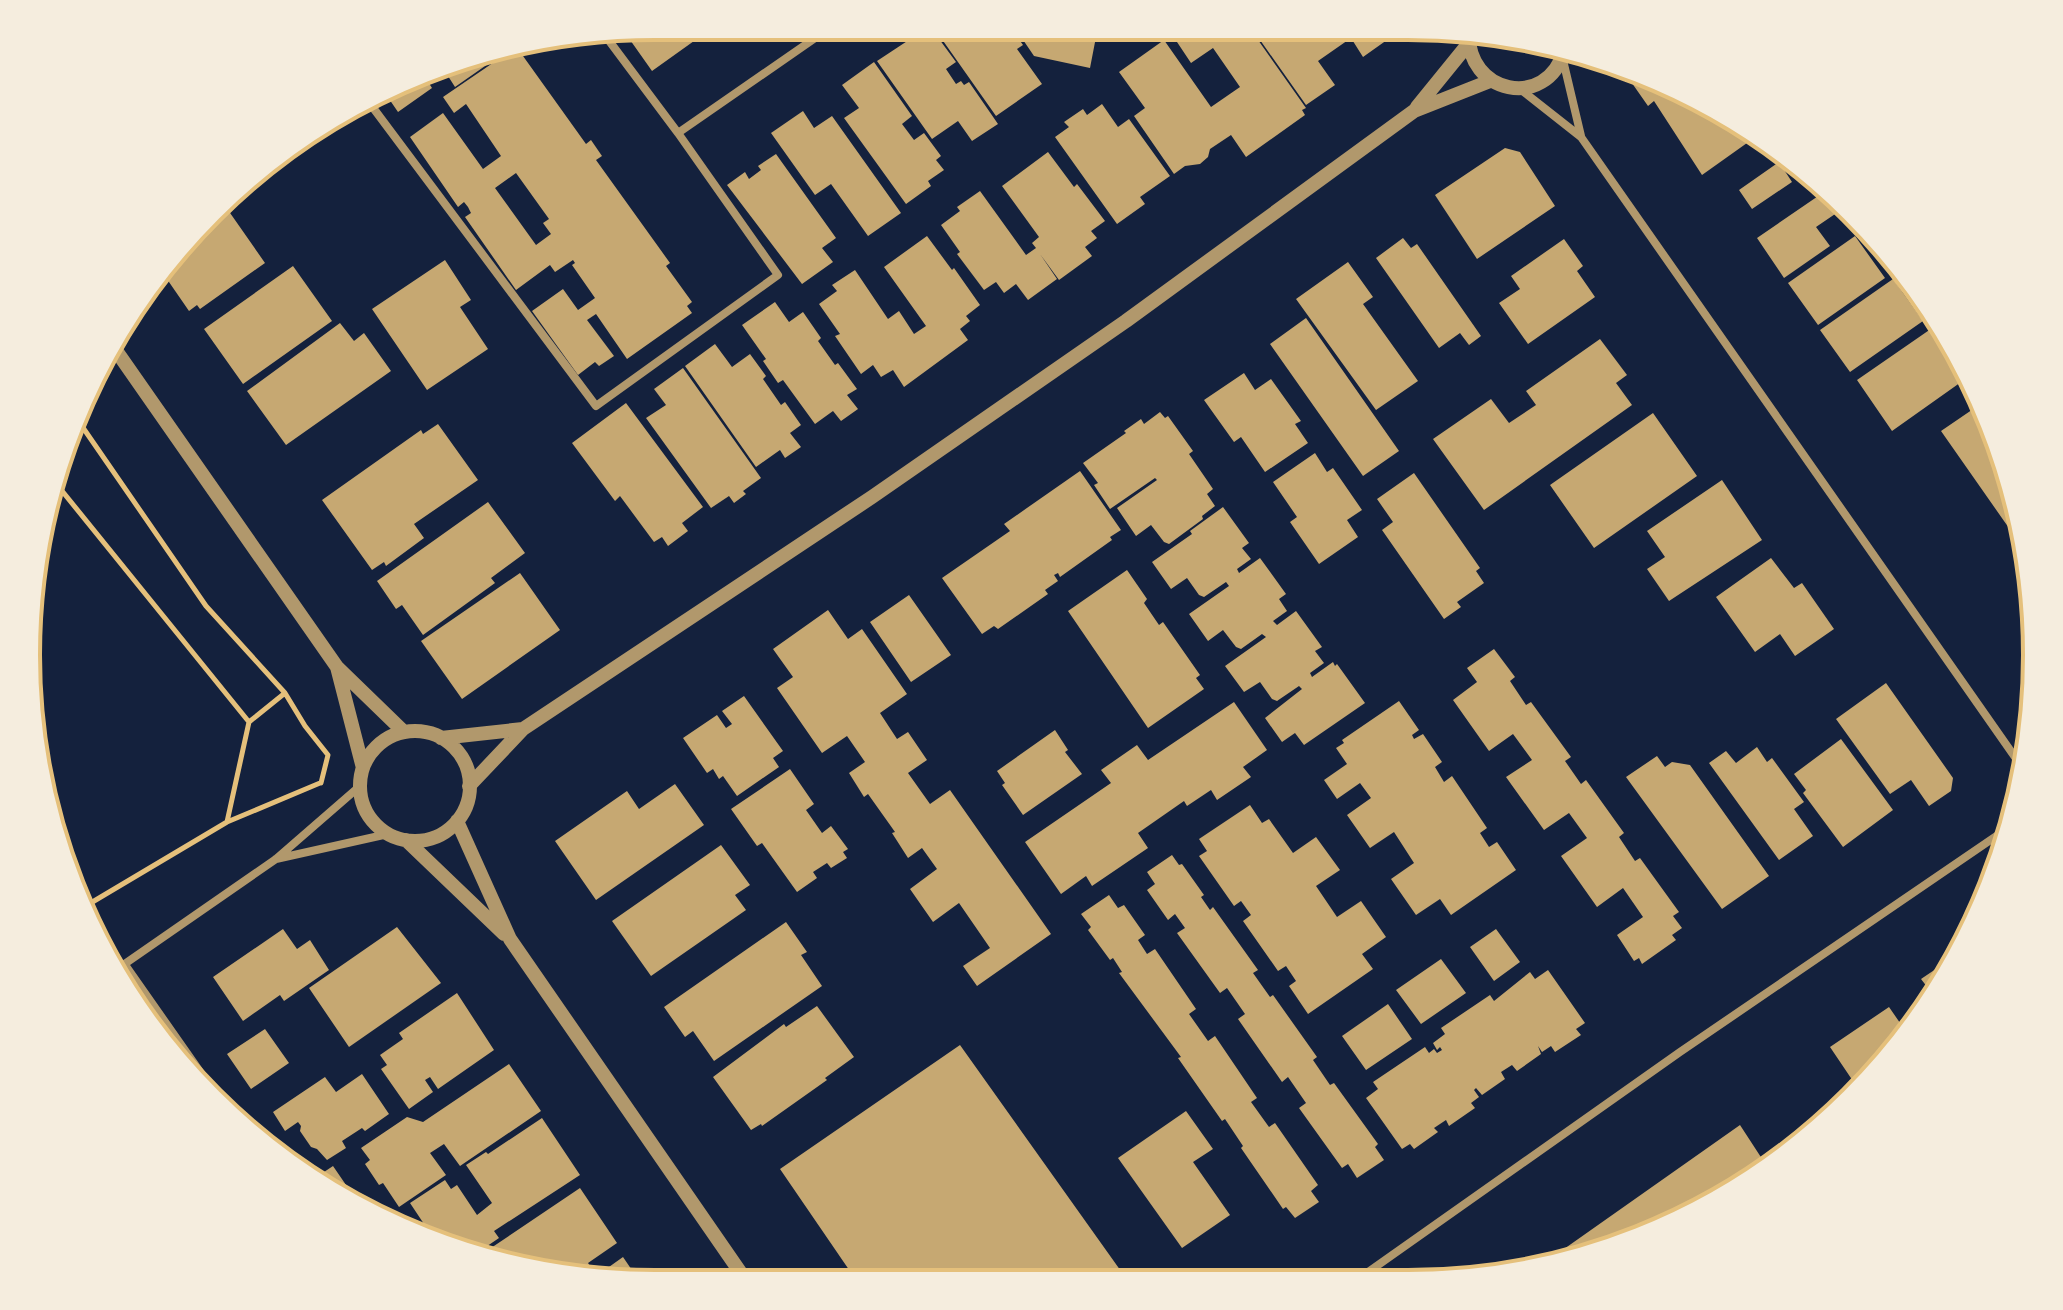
<svg xmlns="http://www.w3.org/2000/svg" width="2063" height="1310" viewBox="0 0 2063 1310" font-family="Rubik,sans-serif">
	<style>
		.building { fill: #c6a872; fill-rule: evenodd }
		.lines { fill: none; stroke-linecap: round; stroke-linejoin: round }
		.path { stroke: #e5c07b; stroke-width: 5 }
		.service { stroke: #b1986c; stroke-width: 6 }
		.minor { stroke: #b1986c; stroke-width: 8 }
		.tertiary { stroke: #b1986c; stroke-width: 14 }
		.rim { fill: none; stroke: #e5c07b; stroke-width: 4 }
	</style>
	<rect width="100%" height="100%" fill="#14213d"/>
	<!-- building -->
	<path class="building" d="M655,26H715L652,71L628,37L640,28Z
		M927,28H931L956,62L946,69L956,84L961,81L964,85L969,82L998,124L972,141L958,121L932,139L877,61Z
		M934,28H1011L1023,45L1017,49L1042,84L996,116Z
		M1015,28L1091,29L1096,37L1090,68L1034,56Z
		M1182,29L1251,30L1306,108L1302,110L1305,115L1246,157L1231,135L1210,149L1208,157L1200,164L1185,166L1174,174L1134,116L1145,108L1119,72L1164,40L1211,107L1240,87L1213,48L1191,63L1173,36Z
		M1253,30L1390,31L1394,35L1363,57L1351,38L1318,61L1335,85L1306,105Z
		M518,49L586,144L591,140L602,156L596,160L670,263L666,266L692,302L687,306L692,313L627,359L596,314L587,320L614,356L599,366L595,362L578,375L532,311L563,289L578,310L595,298L572,265L575,263L573,260L555,272L550,265L516,290L465,217L471,213L468,207L464,202L458,207L410,137L443,113L483,169L501,156L466,104L454,113L443,97L512,50ZM516,173L549,219L543,223L551,234L536,245L495,188Z
		M508,50L455,87L441,65L453,59Z
		M874,62L912,116L902,124L914,140L924,133L941,156L936,160L944,170L928,181L931,186L906,204L844,118L859,108L842,85Z
		M1620,66L1649,74L1737,128L1747,143L1702,175L1654,101L1648,106Z
		M423,74L432,88L398,112L385,93Z
		M1102,104L1118,127L1129,119L1170,176L1140,197L1145,204L1117,224L1055,137L1069,127L1064,122L1083,109L1087,115Z
		M803,111L814,128L832,116L901,213L868,236L831,184L815,195L771,133Z
		M1505,148L1520,152L1555,206L1477,259L1435,195Z
		M1048,152L1074,187L1077,184L1105,221L1091,231L1097,238L1085,247L1092,256L1059,280L1040,254L1057,279L1028,300L1016,284L1004,293L996,282L984,290L957,254L960,252L941,225L960,211L957,207L980,191L1026,255L1036,248L1032,243L1039,237L1002,186Z
		M776,154L836,238L822,248L833,262L802,284L727,185L745,172L749,179L761,170L758,166Z
		M1779,162L1792,182L1752,209L1739,190Z
		M1827,190L1841,210L1816,227L1830,246L1784,278L1757,238Z
		M228,210L265,263L200,309L197,305L189,311L160,269L206,225Z
		M927,236L952,270L954,268L980,305L966,316L970,321L960,329L968,340L904,387L893,370L881,377L873,365L861,374L835,336L840,334L819,304L837,291L832,285L855,270L888,319L899,311L914,334L926,326L884,267Z
		M1855,236L1885,278L1818,325L1788,283Z
		M1403,238L1411,248L1417,244L1481,336L1469,345L1460,333L1439,348L1376,258Z
		M1564,239L1583,266L1577,271L1595,297L1528,344L1499,303L1520,289L1511,276Z
		M445,260L471,300L460,307L488,349L427,390L372,309Z
		M1348,262L1373,297L1363,304L1418,381L1376,410L1296,299Z
		M293,266L332,321L243,384L204,329Z
		M1893,279L1923,321L1850,372L1820,330Z
		M775,302L789,322L803,312L821,338L818,341L835,365L838,363L857,389L847,395L858,409L841,421L833,411L815,424L783,380L778,383L763,361L766,359L742,325Z
		M1306,318L1399,451L1363,476L1270,344Z
		M340,323L354,341L364,333L391,371L286,445L247,391Z
		M1938,324L1971,375L1892,431L1857,380Z
		M1600,339L1627,375L1616,383L1632,405L1484,510L1433,439L1491,399L1509,423L1536,405L1526,391Z
		M715,344L732,367L750,354L766,376L763,379L781,405L785,402L801,425L790,433L801,447L785,458L780,450L756,467L685,366Z
		M683,368L761,478L743,491L746,494L734,503L729,496L711,508L646,418L666,405L654,389Z
		M1244,373L1255,390L1271,379L1301,421L1295,424L1308,443L1265,472L1241,437L1234,442L1204,400Z
		M626,403L703,507L682,523L688,531L668,546L662,537L654,542L620,496L615,501L572,443Z
		M1982,403L2015,492L2025,551L1941,431Z
		M1160,412L1165,418L1168,416L1193,451L1189,454L1213,489L1207,494L1215,506L1202,516L1203,519L1169,544L1164,542L1151,525L1136,536L1117,508L1157,480L1155,478L1110,509L1094,485L1098,483L1083,463L1126,433L1124,431L1141,419L1144,424Z
		M1653,413L1697,476L1594,548L1550,485Z
		M438,424L478,480L414,524L424,538L386,566L384,562L372,570L322,500L421,430L423,434Z
		M1315,453L1327,472L1333,468L1362,510L1347,520L1358,537L1319,564L1290,522L1297,517L1273,482Z
		M1080,471L1121,530L1110,537L1112,540L1060,577L1058,573L1054,575L1058,581L1045,590L1048,594L998,629L994,626L982,634L942,578L1010,531L1004,524Z
		M1414,473L1480,568L1476,571L1484,583L1457,602L1461,607L1444,619L1382,530L1393,522L1377,499Z
		M1722,480L1762,540L1669,601L1647,569L1665,557L1647,531Z
		M488,502L525,553L491,578L495,583L423,635L402,605L396,609L377,581Z
		M1223,507L1249,543L1242,548L1251,559L1237,569L1239,573L1260,558L1286,594L1279,599L1287,611L1273,621L1277,625L1296,611L1322,647L1315,651L1324,663L1310,673L1312,677L1333,662L1335,666L1337,664L1365,703L1304,745L1295,733L1282,742L1265,718L1302,689L1299,686L1277,701L1272,699L1260,682L1244,692L1225,666L1266,637L1262,634L1241,649L1236,647L1223,630L1208,641L1189,614L1229,586L1226,582L1204,597L1199,595L1187,578L1171,589L1152,562L1192,534L1190,531Z
		M1771,558L1794,588L1802,583L1834,629L1795,656L1780,634L1755,652L1716,597Z
		M1127,570L1147,599L1144,603L1159,625L1163,622L1200,675L1196,678L1204,689L1148,728L1068,611Z
		M520,573L560,630L462,699L421,641Z
		M909,595L951,655L911,682L870,622Z
		M828,610L848,639L862,629L907,694L880,713L897,739L908,732L927,760L908,773L930,804L950,790L1051,934L977,986L963,966L990,948L959,903L933,922L910,889L937,869L922,848L908,858L892,833L895,832L868,794L864,797L849,773L865,762L847,736L822,753L777,688L793,677L773,649Z
		M1494,649L1515,677L1510,681L1526,705L1531,702L1571,757L1565,761L1581,784L1586,780L1624,833L1619,837L1635,861L1640,858L1679,912L1673,916L1682,928L1672,935L1676,940L1642,964L1639,958L1634,961L1617,935L1643,917L1623,888L1597,907L1561,856L1587,838L1569,813L1544,830L1506,777L1532,760L1513,734L1489,751L1453,700L1477,682L1467,668Z
		M1886,683L1953,778L1951,791L1929,806L1911,780L1890,794L1836,719Z
		M744,696L783,751L773,758L779,767L737,796L723,776L719,779L713,769L707,773L683,738L717,715L726,728L732,724L722,711Z
		M1399,701L1419,730L1412,735L1414,739L1423,734L1442,762L1435,767L1444,782L1452,776L1487,828L1480,833L1489,847L1497,842L1516,870L1451,915L1440,899L1416,915L1391,879L1414,863L1394,832L1370,848L1347,815L1371,798L1360,783L1337,799L1324,780L1347,764L1336,748L1344,743L1342,740Z
		M1234,702L1267,750L1243,767L1251,777L1217,800L1211,790L1187,806L1184,801L1138,833L1148,848L1092,886L1086,876L1061,894L1025,842L1111,783L1101,770L1137,745L1148,760Z
		M1055,730L1068,750L1065,752L1082,774L1023,815L1002,785L1005,783L997,771Z
		M1841,739L1893,810L1843,847L1803,793L1806,790L1794,774Z
		M1757,747L1767,762L1772,758L1804,802L1794,809L1813,836L1779,860L1709,763L1726,751L1736,763Z
		M1657,756L1665,767L1672,762L1690,765L1769,876L1722,909L1626,777Z
		M790,769L814,804L806,810L822,833L831,826L848,849L843,852L847,858L831,868L827,863L813,872L817,878L797,892L762,843L757,846L731,809Z
		M675,784L704,825L596,900L555,841L627,791L639,809Z
		M1250,805L1262,823L1269,819L1293,853L1316,837L1340,870L1316,886L1337,917L1361,901L1386,937L1362,954L1373,969L1308,1014L1289,986L1296,981L1286,966L1278,971L1243,921L1251,915L1241,901L1234,906L1199,856L1207,851L1199,839Z
		M721,845L750,885L735,895L746,910L651,976L612,921Z
		M1172,855L1179,865L1182,864L1204,895L1201,897L1210,910L1213,907L1258,970L1253,973L1270,997L1273,995L1317,1057L1313,1060L1330,1085L1334,1083L1378,1144L1375,1147L1384,1160L1357,1178L1348,1164L1342,1168L1299,1108L1306,1103L1288,1077L1282,1082L1238,1019L1245,1014L1227,988L1220,993L1177,933L1185,928L1175,914L1168,920L1147,890L1155,884L1147,872Z
		M1109,895L1118,908L1124,905L1145,935L1138,940L1147,954L1155,949L1196,1009L1189,1014L1208,1041L1215,1036L1257,1098L1251,1102L1269,1127L1275,1123L1318,1185L1311,1191L1319,1202L1295,1218L1286,1207L1283,1209L1241,1148L1243,1146L1225,1119L1222,1121L1178,1058L1181,1057L1119,973L1122,972L1113,958L1110,960L1088,930L1091,927L1081,914Z
		M786,922L807,952L801,955L822,986L714,1061L693,1031L685,1037L664,1007Z
		M397,927L441,983L349,1047L309,988Z
		M283,929L297,949L310,940L329,970L284,1001L280,995L243,1021L213,977Z
		M1496,929L1520,962L1494,981L1470,947Z
		M1961,952L1953,969L1934,996L1921,979Z
		M1441,959L1466,993L1421,1024L1396,990Z
		M1548,970L1585,1023L1576,1029L1581,1035L1555,1052L1551,1046L1542,1052L1538,1046L1541,1054L1517,1071L1512,1065L1501,1072L1505,1079L1482,1095L1476,1088L1474,1090L1479,1097L1471,1103L1475,1108L1449,1126L1446,1120L1434,1128L1438,1132L1414,1149L1410,1144L1402,1149L1366,1098L1378,1089L1373,1082L1425,1047L1429,1053L1434,1049L1437,1053L1442,1050L1440,1047L1437,1050L1433,1043L1445,1034L1441,1028L1490,995L1494,1001L1530,972L1535,979Z
		M457,993L494,1050L438,1089L430,1077L425,1080L433,1092L409,1109L381,1069L387,1065L380,1055L403,1039L399,1033Z
		M1388,1004L1412,1039L1366,1070L1342,1036Z
		M817,1006L854,1057L825,1078L827,1080L762,1126L761,1124L751,1130L713,1077L784,1024L786,1027Z
		M1889,1007L1907,1033L1881,1069L1859,1090L1830,1047Z
		M265,1029L289,1063L251,1089L227,1054Z
		M960,1045L1128,1281L856,1280L780,1169Z
		M509,1064L541,1111L460,1166L444,1144L430,1153L446,1175L399,1207L383,1183L379,1185L365,1164L370,1160L361,1148L407,1117L423,1122Z
		M362,1074L389,1114L365,1131L362,1128L342,1141L346,1148L327,1160L317,1149L311,1147L300,1131L301,1126L298,1122L285,1131L273,1112L325,1077L336,1092Z
		M1186,1111L1213,1149L1193,1162L1230,1215L1182,1248L1118,1158Z
		M542,1118L580,1175L494,1231L499,1238L477,1253L414,1236L402,1228L408,1224L415,1234L426,1227L410,1203L445,1180L451,1189L457,1185L477,1215L492,1203L466,1165L486,1152L488,1154Z
		M1740,1125L1768,1168L1686,1219L1570,1263L1537,1268Z
		M333,1166L357,1201L318,1176Z
		M580,1188L617,1243L588,1263L595,1273L586,1279H573L482,1254Z
		M623,1257L638,1279H592Z"/>
	<g class="lines">
		<!-- path -->
		<path class="path" d="M77,419L206,606L285,693L305,726L328,755L321,783
			M54,481L249,722L227,822
			M249,722L285,693
			M84,907L227,822L320,783"/>
		<!-- service -->
		<path class="service" d="M125,963L240,1127"/>
		<!-- minor -->
		<path class="minor" d="M1563,60L1581,136
			M1520,89L1581,137L2024,770
			M368,101L596,406L778,275L678,133L604,34
			M678,133L831,27
			M276,859L388,834
			M113,972L276,859L360,786
			M1354,1282L1680,1052L2011,826"/>
		<!-- tertiary -->
		<path class="tertiary" d="M1469,31C1465,94 1547,111 1564,51
			M1417,107L1469,43
			M115,349L337,667L404,732
			M337,667L363,768
			M360 786a55 55 0 1 1 110 0a55 55 0 1 1-110 0Z
			M441,738L523,729
			M469,786L523,729L872,497L1126,321L1414,111L1490,81
			M457,821L510,939L745,1279
			M406,840L504,934"/>
	</g>
	<!-- crop -->
	<path d="M0 0H2063V1310H0ZM655 40H1408A615 615 0 0 1 2023 655V655A615 615 0 0 1 1408 1270H655A615 615 0 0 1 40 655V655A615 615 0 0 1 655 40Z" fill="#f5edde" fill-rule="evenodd"/>
	<path class="rim" d="M655 40H1408A615 615 0 0 1 2023 655V655A615 615 0 0 1 1408 1270H655A615 615 0 0 1 40 655V655A615 615 0 0 1 655 40Z"/>
</svg>
